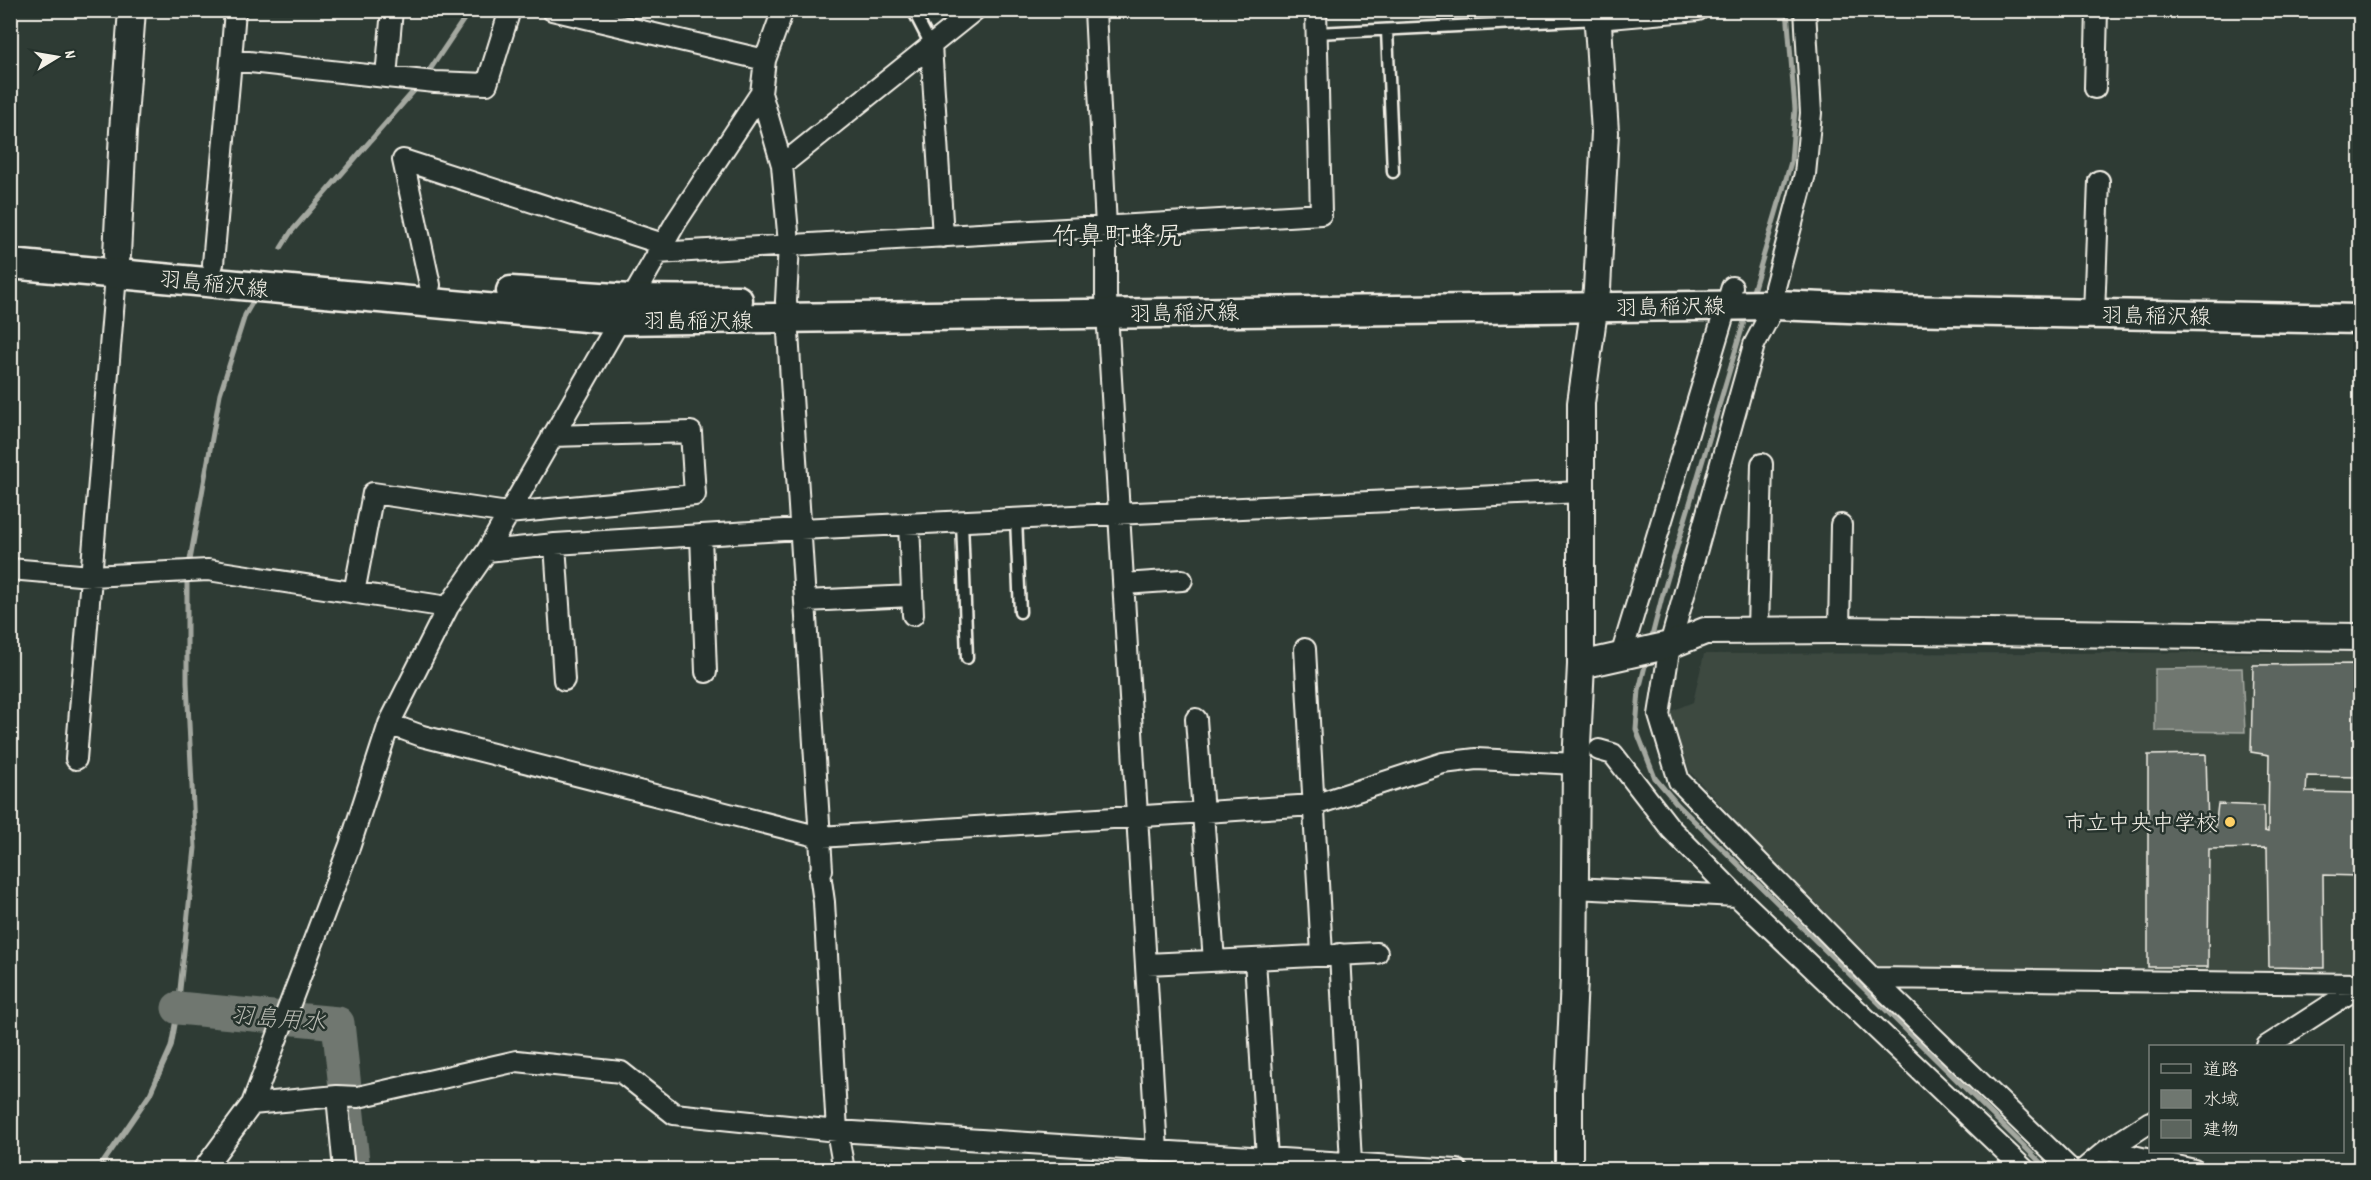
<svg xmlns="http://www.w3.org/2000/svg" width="2371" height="1180" viewBox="0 0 2371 1180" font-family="Dekko,'Klee One',sans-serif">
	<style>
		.built { fill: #3c4841 }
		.water { fill: #6f7770; stroke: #a4a8a0; stroke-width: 1.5 }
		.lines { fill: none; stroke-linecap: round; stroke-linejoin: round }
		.stream { stroke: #a4a8a0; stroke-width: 5 }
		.river { stroke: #6f7770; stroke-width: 33 }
		.building { fill: #5c655e; stroke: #f4f1e8; stroke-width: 1.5 }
		.service-casing { stroke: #f4f1e8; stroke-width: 15 }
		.minor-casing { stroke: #f4f1e8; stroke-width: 24 }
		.tertiary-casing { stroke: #f4f1e8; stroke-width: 30 }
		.secondary-casing { stroke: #f4f1e8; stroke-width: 33 }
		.service { stroke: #26332d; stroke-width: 10 }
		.minor { stroke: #26332d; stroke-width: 20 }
		.tertiary { stroke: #26332d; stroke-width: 26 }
		.secondary { stroke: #26332d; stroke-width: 28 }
		.poi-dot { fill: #ffd166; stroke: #26332d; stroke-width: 2 }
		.labels { text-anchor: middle; stroke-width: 5; stroke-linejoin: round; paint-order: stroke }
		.street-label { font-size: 22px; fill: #f4f1e8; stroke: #26332d }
		.poi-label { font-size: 22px; fill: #f4f1e8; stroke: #26332d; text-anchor: end }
		.water-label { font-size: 24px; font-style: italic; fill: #b8bab2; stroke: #26332d }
		.quarter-label { font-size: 26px; fill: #f4f1e8; stroke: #26332d }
	</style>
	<rect width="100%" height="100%" fill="#2e3b34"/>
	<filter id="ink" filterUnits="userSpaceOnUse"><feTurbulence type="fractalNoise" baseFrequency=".0167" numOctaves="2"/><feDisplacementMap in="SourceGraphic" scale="12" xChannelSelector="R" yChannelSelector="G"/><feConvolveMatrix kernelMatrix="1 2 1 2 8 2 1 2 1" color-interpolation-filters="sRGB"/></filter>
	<g filter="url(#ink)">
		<!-- built -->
		<path class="built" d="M2360,652V975L1876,971L1690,772L1669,712L1693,702L1704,654Z"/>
		<!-- water -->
		<path class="water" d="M2242,668L2245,732L2155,731V669Z"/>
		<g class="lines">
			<!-- stream -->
			<path class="stream" d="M425,77L470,10
				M281,248L291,232L419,85
				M1751,298L1791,162L1795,109L1787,10
				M190,560L220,394L245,315L252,303
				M1651,640L1662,597L1746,315
				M1647,658L1639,690L1636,729L1655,778L1678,805L2048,1170
				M98,1170L150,1094L171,1047L178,1008L195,848L187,682V579"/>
			<!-- river -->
			<path class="river" d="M178,1008L338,1023L354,1170"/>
		</g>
		<!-- building -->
		<path class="building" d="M2360,664V777L2307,776L2306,792L2359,793L2358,876L2323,875L2324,968L2269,967L2267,848L2209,849L2208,967H2148V755L2206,754L2208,830L2215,829L2218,804L2264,806V831L2268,832L2269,755L2251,752L2253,665Z"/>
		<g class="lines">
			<defs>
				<path id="service" d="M913,10L931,45
					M1387,30L1393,172
					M1317,33L1598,19
					M1016,518L1020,612
					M962,521L967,658"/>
				<path id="minor" d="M552,10L765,60
					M783,10L765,60L761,93L782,165L789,244L786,301L822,870L820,873L824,902L837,1131L844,1170
					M1095,10L1106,227V295L1157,1151
					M1805,10L1811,113L1805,174L1775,287V305L1754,345L1670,645L1659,715L1679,781L1872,978L2071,1170
					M1598,19L1698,10
					M931,45L943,237
					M231,60L235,10
					M386,77L435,82L487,84L510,10
					M2095,88L2097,10
					M782,165L975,10
					M657,253L1321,214L1316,10
					M213,264L231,60L386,77L392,10
					M430,285L403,160L663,244
					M2094,314L2099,181
					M909,524L913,615
					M701,535L706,672
					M555,544L564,680
					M487,551L555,544L800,529L1581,492
					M10,569L91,576L208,570L448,607
					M1124,584L1182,580
					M354,593L373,493L508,513L695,495L691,432L552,436
					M805,601L912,596
					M1758,630L1762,464
					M1839,630L1841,525
					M1305,649L1322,955
					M1621,656L1732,287
					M1196,719L1214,961
					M389,724L422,736L820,837L1314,805L1443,763L1476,759L1576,764
					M1599,750L1613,754L1671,829L1737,896
					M76,759L117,263
					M1574,888L1737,896L2025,1170
					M1340,954L1351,1163
					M1255,959L1267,1158
					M1147,964L1377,953
					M1872,978L2360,984
					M2267,1046L2360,986
					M337,1096L358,1097L517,1061L621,1072L674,1114L837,1131L1457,1170
					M252,1104L337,1096L344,1170
					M2107,1150L2194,1170
					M203,1170L252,1104L350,845L389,724L448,607L487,551L676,222L761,93
					M2083,1170L2107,1150L2150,1122"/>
				<path id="tertiary" d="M117,255L123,131L132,10
					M1581,665L1670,645L1705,631L1839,630L2360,637
					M1569,1170V1092L1574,978L1576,764L1581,665V403L1597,289L1605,132L1597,10"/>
				<path id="secondary" d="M10,264L618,320L1775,305L1897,310L2360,319
					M511,291L630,299L738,300"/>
			</defs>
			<!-- service casing -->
			<use href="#service" class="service-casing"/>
			<!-- minor casing -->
			<use href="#minor" class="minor-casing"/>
			<!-- tertiary casing -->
			<use href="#tertiary" class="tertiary-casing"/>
			<!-- secondary casing -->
			<use href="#secondary" class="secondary-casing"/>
			<!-- service -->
			<use href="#service" class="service"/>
			<!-- minor -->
			<use href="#minor" class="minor"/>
			<!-- tertiary -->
			<use href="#tertiary" class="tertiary"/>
			<!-- secondary -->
			<use href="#secondary" class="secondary"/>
		</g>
	</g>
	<!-- markers -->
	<circle class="poi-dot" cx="2230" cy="822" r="6"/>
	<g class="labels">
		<!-- street labels -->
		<g class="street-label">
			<text transform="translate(214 283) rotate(6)" y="8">羽島稲沢線</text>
			<text transform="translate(1670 306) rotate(-1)" y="8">羽島稲沢線</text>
			<text transform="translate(1184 312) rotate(-1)" y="8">羽島稲沢線</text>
			<text transform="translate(2156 315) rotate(1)" y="8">羽島稲沢線</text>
			<text x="698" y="328">羽島稲沢線</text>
		</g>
		<!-- poi labels -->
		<g class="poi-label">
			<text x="2218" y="830">市立中央中学校</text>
		</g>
		<!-- water labels -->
		<g class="water-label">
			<text transform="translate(278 1018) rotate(5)" y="8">羽島用水</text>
		</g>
		<!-- quarter labels -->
		<g class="quarter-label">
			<text x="1117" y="244">竹鼻町蜂尻</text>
		</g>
	</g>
	<!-- margin -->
	<rect width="2371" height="1180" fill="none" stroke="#26332d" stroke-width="36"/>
	<rect x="18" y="18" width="2335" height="1144" fill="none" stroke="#f4f1e8" stroke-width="2" filter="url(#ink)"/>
	<!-- legend -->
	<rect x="2149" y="1045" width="195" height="108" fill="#26332d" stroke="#787f78" stroke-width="1.5"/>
	<rect x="2161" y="1064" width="30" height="9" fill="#26332d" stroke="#787f78" stroke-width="1.5"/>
	<text x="2203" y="1075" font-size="18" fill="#f4f1e8">道路</text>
	<rect x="2161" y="1090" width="30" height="18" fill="#6f7770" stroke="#787f78" stroke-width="1.5"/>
	<text x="2203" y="1105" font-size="18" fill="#f4f1e8">水域</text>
	<rect x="2161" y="1120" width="30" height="18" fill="#5c655e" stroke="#787f78" stroke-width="1.5"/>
	<text x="2203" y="1135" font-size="18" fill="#f4f1e8">建物</text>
	<!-- north arrow -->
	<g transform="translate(57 57) rotate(79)" stroke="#26332d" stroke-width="4.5" paint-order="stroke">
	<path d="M0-4.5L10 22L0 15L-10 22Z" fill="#f4f1e8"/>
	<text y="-9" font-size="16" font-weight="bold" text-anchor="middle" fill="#f4f1e8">N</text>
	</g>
</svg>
